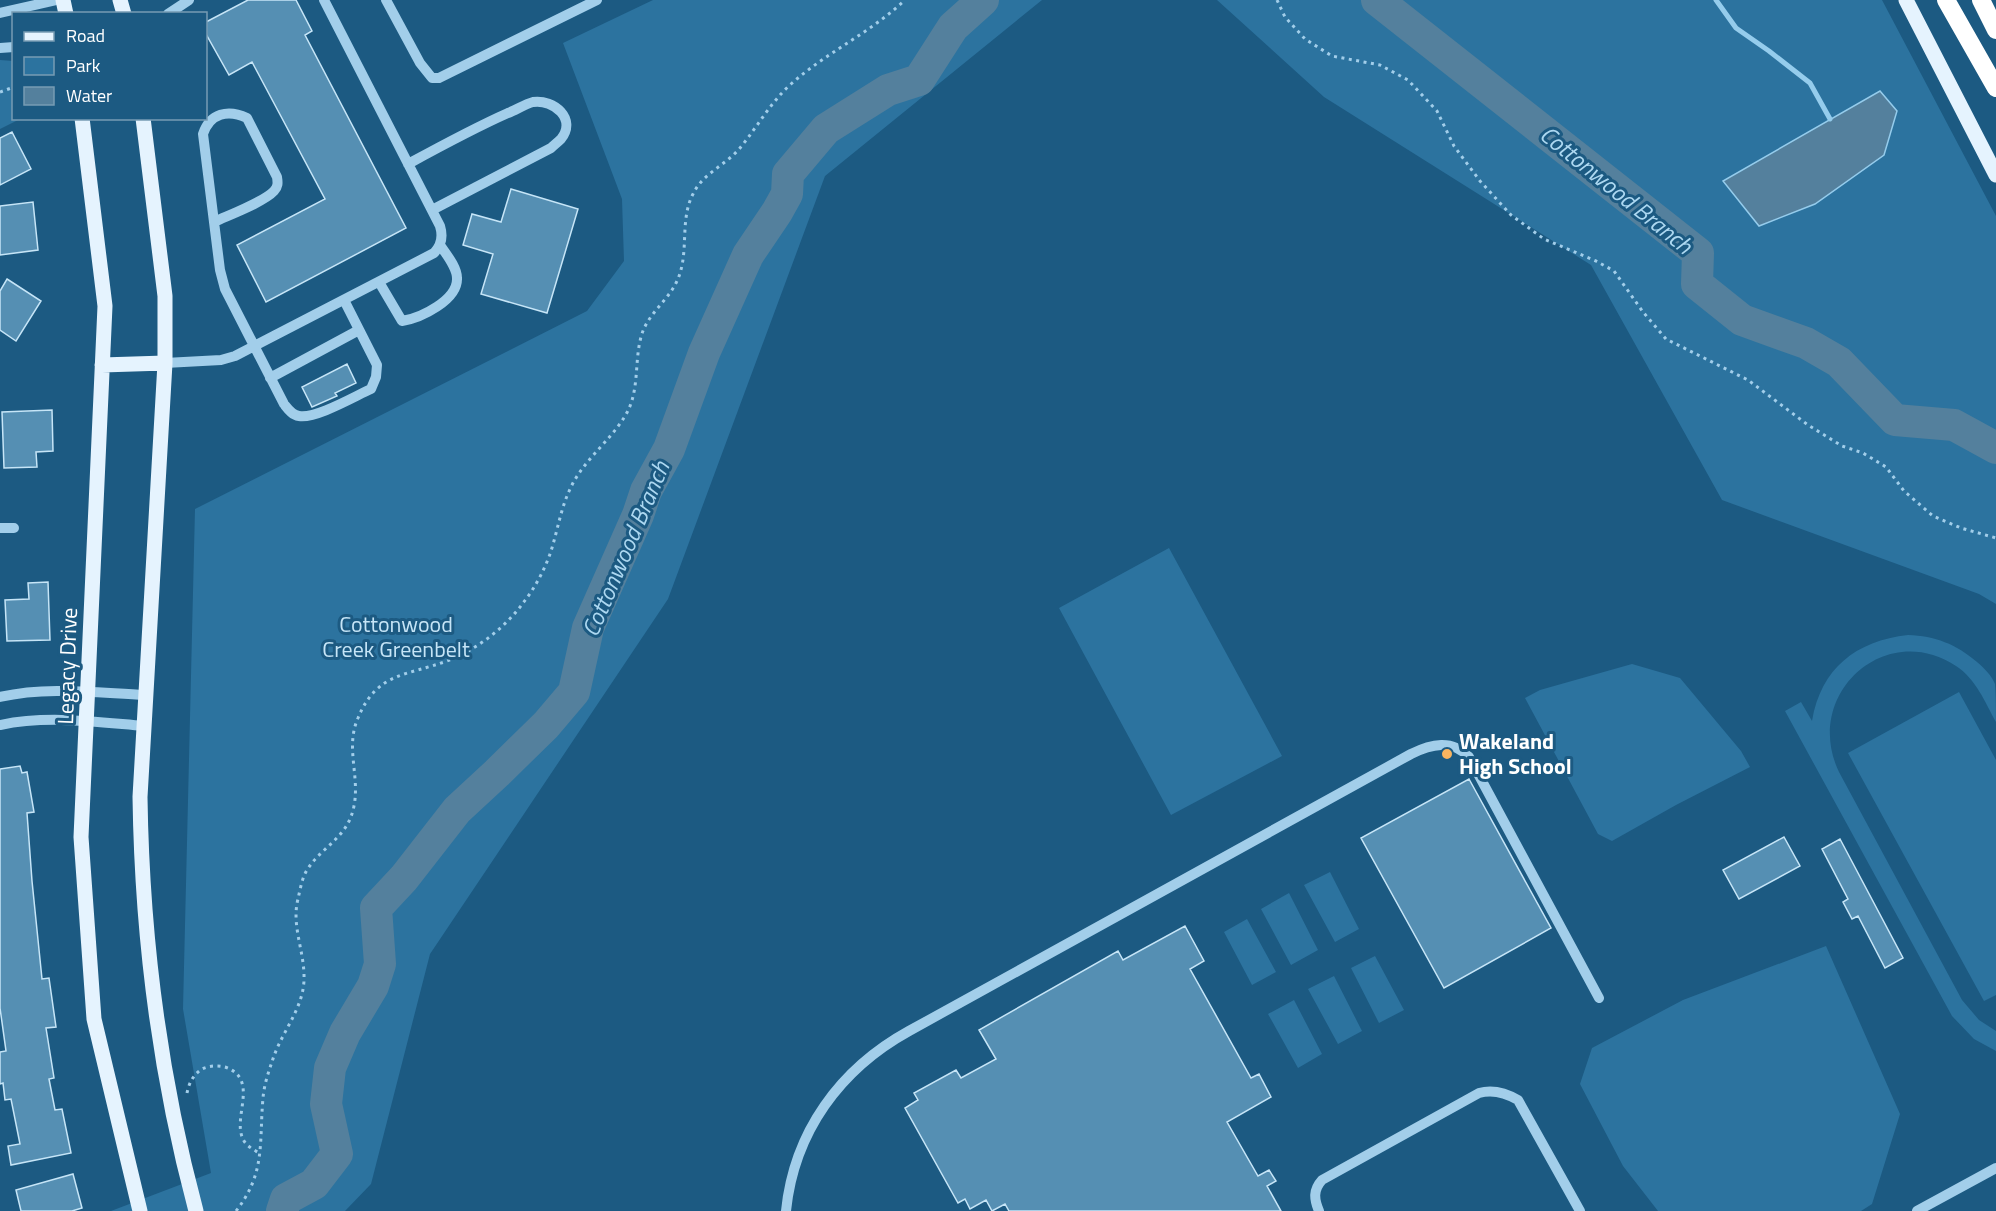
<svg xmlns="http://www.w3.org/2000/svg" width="1996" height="1211" viewBox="0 0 1996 1211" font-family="'Titillium Web',sans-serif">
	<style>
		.green { fill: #2c739f }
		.water { fill: #54809d; stroke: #95ccec; stroke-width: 1.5 }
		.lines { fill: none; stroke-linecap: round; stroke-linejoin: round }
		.stream { stroke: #95ccec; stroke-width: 5 }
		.river { stroke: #54809d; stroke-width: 32 }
		.building { fill: #558fb3; stroke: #c6e5f7; stroke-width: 1.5 }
		.path { stroke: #a2ceea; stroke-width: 3; stroke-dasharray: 3 4.5; stroke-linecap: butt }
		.minor { stroke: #a2ceea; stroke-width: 10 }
		.major { stroke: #e5f3fe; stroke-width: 15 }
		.highway { stroke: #fff; stroke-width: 18 }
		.poi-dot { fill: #fab45f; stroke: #1c5a82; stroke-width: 2 }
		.labels { text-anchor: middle; stroke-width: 6; stroke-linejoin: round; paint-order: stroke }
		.park-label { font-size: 22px; fill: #c6e5f7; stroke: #1c5a82 }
		.street-label { font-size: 22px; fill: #fff; stroke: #1c5a82 }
		.poi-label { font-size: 22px; font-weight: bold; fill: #fff; stroke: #1c5a82; text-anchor: start }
		.water-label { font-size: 24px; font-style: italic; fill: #add8f1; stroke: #1c5a82 }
	</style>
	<rect width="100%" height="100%" fill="#1c5a82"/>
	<!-- green -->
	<path class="green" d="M653,0H1042L825,176L668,599L430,954L371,1184L345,1211H111L211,1173L183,1009L195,509L587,311L624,261L622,199L563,43Z
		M1217,0H1882L1996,216V604L1979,594L1722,500L1591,265L1324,97Z
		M0,60L13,61L14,118L20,119L0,129Z
		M1169,548L1282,756L1171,815L1059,608Z
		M1908,635C1935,636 1956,644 1977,662C1984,668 1992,676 1995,684C1996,694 1996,711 1996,722C1985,702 1976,679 1956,666C1885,619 1802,695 1839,772L1962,1000L1979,1020L1996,1031V1051L1974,1039L1952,1016L1785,711L1801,702L1812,721C1821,668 1856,641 1908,635Z
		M1632,664L1680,678L1741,751L1750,767L1676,805L1612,841L1598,834L1525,698L1540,690Z
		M1959,692L1996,760V995L1984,1001L1848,753Z
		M1330,872L1359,929L1335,942L1304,885Z
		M1289,893L1318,950L1291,965L1261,909Z
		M1247,919L1276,972L1252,985L1224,932Z
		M1826,946L1900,1114L1872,1204L1861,1211H1658L1623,1166L1580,1084L1592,1048L1683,1000Z
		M1375,956L1404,1010L1379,1023L1351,968Z
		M1334,976L1362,1031L1338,1044L1308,989Z
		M1294,1000L1322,1054L1298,1068L1268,1014Z"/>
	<!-- water -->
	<path class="water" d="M1880,91L1897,111L1884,155L1815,204L1759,226L1723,181Z"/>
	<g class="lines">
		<!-- stream -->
		<path class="stream" d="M1716,0L1736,28L1769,51L1810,83L1830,119"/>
		<!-- river -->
		<path class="river" d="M1377,0L1698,253L1697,284L1742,320L1806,343L1839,362L1895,420L1954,425L1996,448
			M282,1211L286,1199L314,1184L337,1154L326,1104L330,1068L345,1033L373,986L380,964L376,908L404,878L457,810L497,773L546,725L574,692L588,628L638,515L646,491L669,449L704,353L748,255L777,212L787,194L788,174L826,129L888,90L919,80L953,27L983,0"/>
	</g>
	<!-- building -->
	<path class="building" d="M248,0H296L312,31L305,35L406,228L266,302L237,245L325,199L252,62L229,75L206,34V22Z
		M12,132L31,169L0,185V138Z
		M511,189L578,209L547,313L481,294L493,254L463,245L472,214L501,222Z
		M33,202L38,250L0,255V206Z
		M7,279L41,301L16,341L0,330V291Z
		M347,364L356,383L335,393L337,396L312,407L302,387Z
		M52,410L53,451L36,452L37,467L4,468L2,412Z
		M48,582L50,640L7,641L5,600L29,599L28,583Z
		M20,766L22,773L27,772L34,812L27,813L32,881L42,979L49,978L56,1027L46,1028L54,1078L49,1079L55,1110L62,1109L71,1153L11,1165L8,1146L20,1144L11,1099L5,1100L3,1083L0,1084V1052L6,1051L0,1008V769Z
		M1469,779L1551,928L1444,988L1361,838Z
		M1784,837L1800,866L1739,899L1723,870Z
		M1840,839L1903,958L1885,968L1858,916L1852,919L1843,902L1848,899L1822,849Z
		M1185,926L1204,961L1190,969L1251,1078L1259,1074L1271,1097L1227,1122L1258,1176L1269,1170L1276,1181L1267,1186L1281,1211H1009L1005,1204L992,1211L986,1200L970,1209L965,1199L958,1203L905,1108L918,1100L914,1093L956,1070L961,1078L996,1059L979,1030L1118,951L1123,960Z
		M73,1174L82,1208L72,1211H21L16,1190Z"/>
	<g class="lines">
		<!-- path -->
		<path class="path" d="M1277,0L1285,17L1305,39L1332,56L1380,65L1408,80L1437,111L1454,146L1480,181L1511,215L1544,239L1596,261L1614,271L1643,312L1666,339L1748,380L1808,425L1842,446L1863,453L1886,467L1904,491L1933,516L1961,528L1996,538
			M0,92L14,87
			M187,1093C189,1083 193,1075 202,1069C208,1066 217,1065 225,1067C260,1079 232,1117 243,1139C246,1146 254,1150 261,1154
			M236,1211C266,1173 259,1142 263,1098C264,1086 268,1073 272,1062C280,1034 303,1010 304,980C305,952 291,926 298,899C300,890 302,878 307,870C322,846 348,838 354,806C360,776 345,747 358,718C377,672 406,676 447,661C476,650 505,628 523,603C535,588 545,569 551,551C558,529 561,507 571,487C584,460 610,441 625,416C640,392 634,363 641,337C647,314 668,301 677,281C690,253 679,221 693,194C703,173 726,165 740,148C758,126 770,103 791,84C827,52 870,33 905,0"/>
		<!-- minor -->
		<path class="minor" d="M386,0L420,63L432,78H439L597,0
			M0,13L57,0
			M168,14L189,0
			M0,48L14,47
			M408,164C441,146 474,128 508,113C516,110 525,104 533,102C554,99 577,119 561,139C558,142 554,145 551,148L432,210
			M214,222C229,215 264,202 274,191C278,187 278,183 277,177L247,118C228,109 210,113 203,134L220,270L225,289L284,404C288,409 292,415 299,416C316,419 355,396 371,389L376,377L377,365L344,300
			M379,282L402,321C421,318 458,300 457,278C457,267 446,254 440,245
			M165,363L221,360L235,356L434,253C442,245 443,236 440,226L324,0
			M270,378L359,330
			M0,528H14
			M0,697C47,686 98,693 145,695
			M0,725C48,715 96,722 144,726
			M786,1211C794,1132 840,1069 909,1031L1411,754C1431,744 1452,739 1469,757L1599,998
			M1319,1211C1314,1199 1313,1190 1322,1180L1479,1093C1493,1089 1506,1093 1518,1100L1580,1211
			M1917,1211L1996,1168"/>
		<!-- major -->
		<path class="major" d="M63,0L66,14
			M120,0L124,14
			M1906,0L1996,175
			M82,118L105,306L81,837L94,1019L140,1211
			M143,118L165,296V363L140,797C142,936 160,1077 196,1211
			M102,365L165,363"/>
		<!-- highway -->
		<path class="highway" d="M1946,0L1996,88
			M1981,0L1996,30"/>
	</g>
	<!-- markers -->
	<circle class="poi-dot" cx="1447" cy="754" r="6"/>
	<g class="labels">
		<!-- park labels -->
		<g class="park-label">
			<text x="396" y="632">Cottonwood<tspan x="396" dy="25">Creek Greenbelt</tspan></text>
		</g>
		<!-- street labels -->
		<g class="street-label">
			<text transform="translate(67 666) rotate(-88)" y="8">Legacy Drive</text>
		</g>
		<!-- poi labels -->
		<g class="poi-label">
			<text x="1459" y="749">Wakeland<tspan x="1459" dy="25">High School</tspan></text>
		</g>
		<!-- water labels -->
		<g class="water-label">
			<text transform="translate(1616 190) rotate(39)" y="8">Cottonwood Branch</text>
			<text transform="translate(626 549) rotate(-67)" y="8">Cottonwood Branch</text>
		</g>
	</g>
	<!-- legend -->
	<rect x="12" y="12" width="195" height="108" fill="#1c5a82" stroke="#779cb4" stroke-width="1.5"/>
	<rect x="24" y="32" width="30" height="9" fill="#e5f3fe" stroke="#779cb4" stroke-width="1.5"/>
	<text x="66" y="42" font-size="18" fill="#ffffff">Road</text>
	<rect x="24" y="57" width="30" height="18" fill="#2c739f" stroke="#779cb4" stroke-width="1.5"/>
	<text x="66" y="72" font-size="18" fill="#ffffff">Park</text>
	<rect x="24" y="87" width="30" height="18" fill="#54809d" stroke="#779cb4" stroke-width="1.5"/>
	<text x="66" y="102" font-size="18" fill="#ffffff">Water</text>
</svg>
